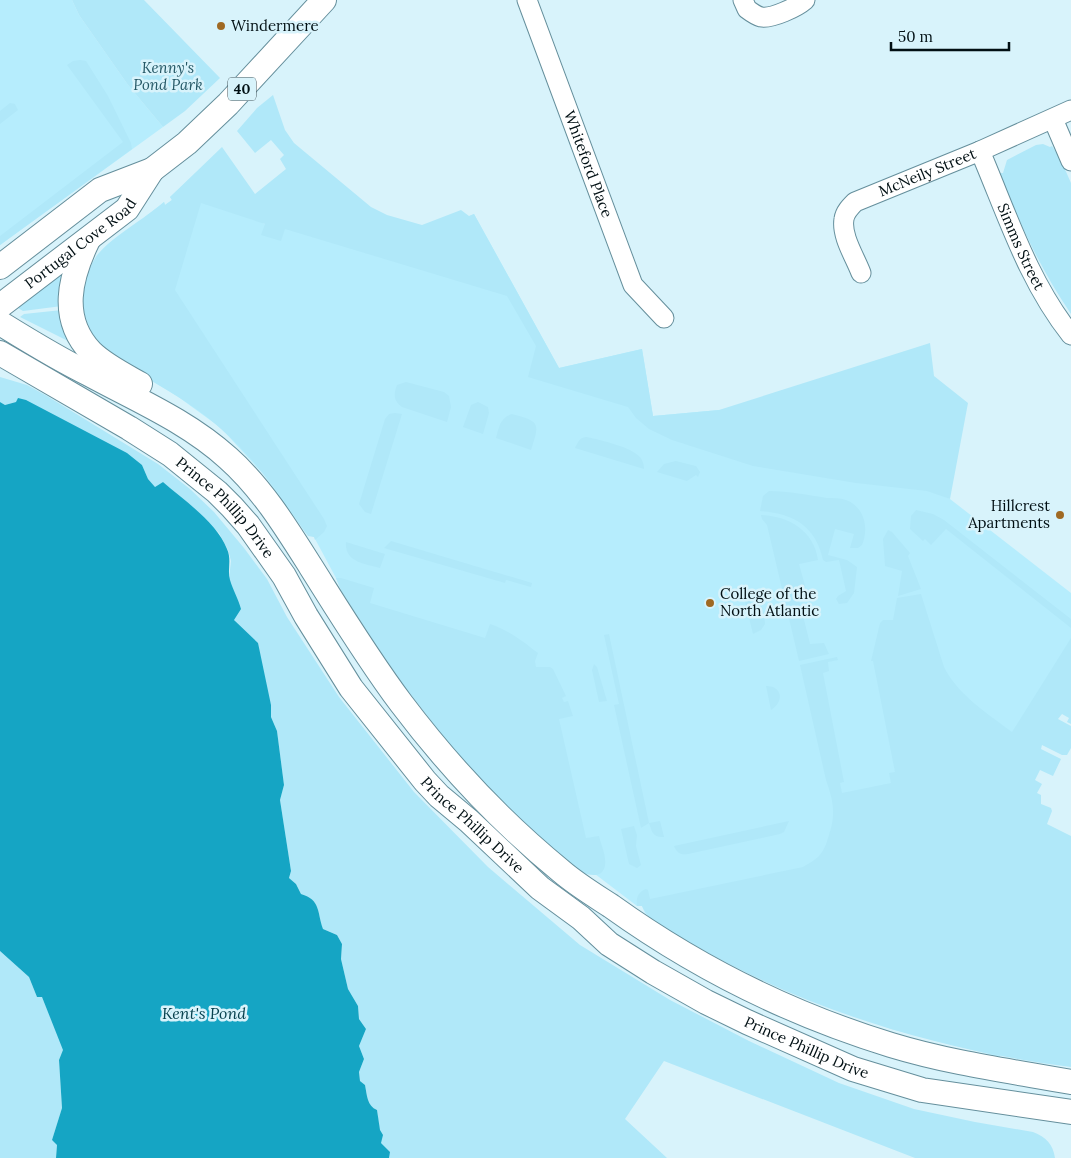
<svg xmlns="http://www.w3.org/2000/svg" width="1071" height="1158" viewBox="0 0 1071 1158" font-family="Lora,serif">
	<style>
		.built { fill: #b6edfd }
		.green { fill: #b0e8f9 }
		.water { fill: #15a5c4 }
		.lines { fill: none; stroke-linecap: round; stroke-linejoin: round }
		.minor-casing { stroke: #658f9c; stroke-width: 21 }
		.major-casing { stroke: #658f9c; stroke-width: 26 }
		.minor { stroke: #fff; stroke-width: 19 }
		.major { stroke: #fff; stroke-width: 24 }
		.poi-dot { fill: #9f6923; stroke: #d8f3fb; stroke-width: 2 }
		.labels { text-anchor: middle; stroke-width: 5; stroke-linejoin: round; paint-order: stroke }
		.shield { fill: #d8f3fb; stroke: #425359; stroke-width: 1 }
		.shield-label { font-size: 14px; font-weight: bold; fill: #010f13 }
		.poi-label { font-size: 15px; fill: #010f13; stroke: #d8f3fb; text-anchor: start }
		.park-label { font-size: 15px; font-style: italic; fill: #255866; stroke: #d8f3fb }
		.street-label { font-size: 15px; fill: #010f13; stroke: #d8f3fb }
		.water-label { font-size: 16px; font-style: italic; fill: #07414e; stroke: #d8f3fb }
	</style>
	<rect width="100%" height="100%" fill="#d8f3fb"/>
	<!-- built -->
	<path class="built" d="M0,0H72L79,15L128,85L163,127L0,245Z
		M193,176L272,229L308,201L427,236L474,214L559,368L642,349L653,416L719,410L876,459L950,499L1071,593V693L1034,746L1000,1057L891,1029L782,988L709,953L654,921L645,913L642,906H637L595,874L582,872L536,834L461,756L404,686L341,590L336,578L314,537L305,532L263,474L221,428L177,396L129,367L91,332L87,322V273L97,255L164,202L165,205L172,200L170,197Z"/>
	<!-- green -->
	<path class="green" d="M72,0H144L220,78L185,111L163,127L128,85L79,15Z
		M80,60L86,61L108,96L131,143L132,149L0,245V236L123,142L67,65L73,61Z
		M273,95L285,130L294,143L371,207L387,215L422,225L461,210L469,216L474,214L559,368L642,349L653,416L719,410L930,343L934,376L968,403L950,499L927,491L856,483L753,466L672,440L649,429L636,418L628,407L528,377L536,346L507,296L285,229L281,241L261,235L265,224L201,203L175,290L324,519L327,526L324,532L315,540L314,537L308,536L305,532C281,495 254,458 221,429C208,417 191,405 175,395C152,380 123,367 103,347C78,322 77,286 96,257C108,239 146,218 164,202L165,205L172,200L170,197L222,147L255,194L286,169L280,159L284,155L271,140L255,153L237,131L257,108Z
		M10,103L15,104L18,110L0,124V111Z
		M1043,144L1050,147L1052,146L1060,158L1071,183V314C1041,270 1019,223 1000,173H1003L1007,160L1036,145Z
		M66,270L62,306L23,311L18,308Z
		M62,310L74,344L20,317L24,314Z
		M0,377L27,385L47,396L158,464L190,489L214,512L244,548L267,579L287,617L339,697L414,792L488,867L580,945L670,1000L749,1041L839,1083L914,1109L975,1122L1033,1132C1046,1137 1053,1144 1055,1158H915L664,1061L625,1119L667,1158H389V1152L381,1143L377,1110C367,1106 367,1095 365,1085L360,1081L359,1072L364,1059L359,1046L366,1029L359,1019L358,1006L348,989L341,959L342,944L337,935L323,929C317,912 321,900 301,894L296,884L289,878L291,871L280,800L284,785L277,731L271,717V705L241,628L234,620L229,578L231,561L228,550L219,533L163,482L155,487L148,479L142,465L16,402L5,405L0,402Z
		M406,382L444,392L449,396L451,407L447,422L402,407C394,401 393,395 397,385Z
		M478,402L488,407L489,413L483,434L463,427L471,405Z
		M395,413L402,414L371,514L365,512L359,504L385,419L389,414Z
		M512,414C540,422 540,422 531,450L496,438C499,427 500,418 512,414Z
		M586,437C601,440 631,447 640,457C643,461 644,465 644,469L575,448C578,442 579,438 586,437Z
		M676,461L696,466L700,472L698,477L696,475L687,481L657,472L664,464Z
		M769,491C789,491 808,495 827,498C833,498 840,498 846,500C865,507 869,529 862,545L858,548H850L854,534L835,529L828,555L847,560L857,567L854,593L847,603L839,604L836,599L838,596L846,591L839,560L826,562L823,560C816,526 793,513 760,511L763,496Z
		M916,510L933,514L944,520L1071,619V628L946,529L931,545L925,539L923,541L910,529L911,516Z
		M761,515C789,516 814,531 818,560L799,564L806,589L797,592L810,644L824,643L829,654L799,661L767,525L762,519Z
		M888,530L892,532L910,553L908,556L921,589L898,596L902,571L885,566L883,539Z
		M391,541L532,583L531,587L506,580L505,583L384,548Z
		M346,542L385,554L380,568C365,564 344,562 346,542Z
		M336,578H341L374,588L370,603L485,638L490,624C510,631 521,640 538,653L535,661L536,667H550L553,669L566,696L562,698L564,702L568,701L573,716L559,719L586,838L599,836C601,845 610,863 602,872C598,877 587,875 582,872C572,866 564,857 555,850C515,817 477,777 443,736C406,690 372,641 341,590Z
		M921,594L944,667C958,695 987,713 1012,732L1071,638V724L1067,722L1069,718L1062,714L1058,719L1071,726V748L1067,755H1062L1042,745L1041,749L1061,759L1053,776L1040,770L1035,780L1042,784L1037,793L1041,795V804L1051,808L1052,811L1047,824L1071,836V1067C938,1050 805,1010 689,942C673,932 650,924 642,906H637C636,898 638,892 646,889L648,890L650,899L803,867C808,864 815,860 819,856C824,850 826,845 828,838C836,815 834,803 826,780L800,665L837,657L838,660L828,662L829,671L823,673L844,782L840,783L842,793L891,783L889,773L895,772L873,661H871L880,623L883,620H893L897,598Z
		M744,597C761,596 764,609 765,624L761,630L753,634Z
		M609,634L649,823L660,821L664,837C653,838 652,832 649,823L641,828L614,705L619,704L604,635Z
		M594,664L597,667L607,701L599,702L592,670Z
		M766,686C783,686 784,702 771,710Z
		M789,821L784,832L780,834L688,854C680,855 677,853 674,846Z
		M634,826L637,835L636,846L641,865L637,868L629,864L621,829Z
		M0,951L29,977L37,997H42L64,1050L59,1060L62,1108L52,1140L57,1145L56,1158H0Z"/>
	<!-- water -->
	<path class="water" d="M18,398L26,400L127,453L142,465L148,479L155,487L163,482C185,501 217,523 227,549C232,560 227,570 230,580C233,590 238,598 241,609L234,620L258,643L271,705V717L277,731L284,785L280,800L291,871L289,878L296,884L301,894C321,900 317,912 323,929L337,935L342,944L341,959L348,989L358,1006L359,1019L366,1029L359,1046L364,1059L359,1072L360,1081L365,1085C367,1095 367,1106 377,1110L380,1130L383,1135L381,1143L390,1152L389,1158H56L57,1145L52,1140L62,1108L59,1060L63,1050L42,997H37L29,977L0,951V402L5,405L16,402Z"/>
	<g class="lines">
		<defs>
			<g id="minor">
				<path id="s1" d="M527,0L633,285L664,318"/>
				<path d="M743,0L747,9C751,12 757,16 761,17C772,19 797,7 805,0"/>
				<path d="M1053,119L1071,161"/>
				<path id="s2" d="M980,151C1007,214 1028,281 1071,335"/>
				<path id="s3" d="M861,273C855,257 841,236 844,219C845,212 850,207 855,202L980,151L1071,110"/>
			</g>
			<g id="major">
				<path d="M88,240C70,277 59,318 91,352C104,365 124,375 140,384"/>
				<path d="M0,267L100,190L152,170L187,143L228,104L324,0"/>
				<path id="s4" d="M0,306L127,209L152,170"/>
				<path d="M0,323C29,341 58,359 89,374C137,400 187,421 228,458C262,488 287,529 311,567C340,613 368,659 401,703C447,764 501,822 561,871C576,884 594,895 611,906C696,967 790,1014 891,1045C950,1063 1010,1071 1071,1082"/>
				<path id="s5" d="M0,353L129,428L170,454L217,492L232,507L248,525L284,576L306,616L351,688L425,781L439,796L469,821L540,888L581,918L609,944L653,972L706,1002L747,1022L853,1069L922,1090L1071,1112"/>
			</g>
		</defs>
		<!-- minor casing -->
		<use href="#minor" class="minor-casing"/>
		<!-- major casing -->
		<use href="#major" class="major-casing"/>
		<!-- minor -->
		<use href="#minor" class="minor"/>
		<!-- major -->
		<use href="#major" class="major"/>
	</g>
	<!-- markers -->
	<g class="poi-dot">
		<circle cx="221" cy="26" r="5"/>
		<circle cx="1060" cy="515" r="5"/>
		<circle cx="710" cy="603" r="5"/>
	</g>
	<g class="labels">
		<!-- shield labels -->
		<rect class="shield" x="228" y="77.5" width="28" height="23" rx="4"/>
		<g class="shield-label">
			<text x="242" y="94">40</text>
		</g>
		<!-- poi labels -->
		<g class="poi-label">
			<text x="231" y="31">Windermere</text>
			<text x="1050" y="511" text-anchor="end">Hillcrest<tspan x="1050" dy="17">Apartments</tspan></text>
			<text x="720" y="599">College of the<tspan x="720" dy="17">North Atlantic</tspan></text>
		</g>
		<!-- park labels -->
		<g class="park-label">
			<text x="168" y="73">Kenny's<tspan x="168" dy="17">Pond Park</tspan></text>
		</g>
		<!-- street labels -->
		<g class="street-label">
			<text dy="5" stroke="none"><textPath href="#s1" startOffset="175">Whiteford Place</textPath></text>
			<text dy="5" stroke="none"><textPath href="#s3" startOffset="156">McNeily Street</textPath></text>
			<text dy="5" stroke="none"><textPath href="#s4" startOffset="102">Portugal Cove Road</textPath></text>
			<text dy="5" stroke="none"><textPath href="#s2" startOffset="104">Simms Street</textPath></text>
			<text dy="5" stroke="none"><textPath href="#s5" startOffset="275">Prince Phillip Drive</textPath></text>
			<text dy="5" stroke="none"><textPath href="#s5" startOffset="680">Prince Phillip Drive</textPath></text>
			<text dy="5" stroke="none"><textPath href="#s5" startOffset="1085">Prince Phillip Drive</textPath></text>
		</g>
		<!-- water labels -->
		<g class="water-label">
			<text x="204" y="1019">Kent's Pond</text>
		</g>
	</g>
	<!-- scale -->
	<path d="M891 42v8h118v-8" fill="none" stroke="#010f13" stroke-width="2.5"/>
	<text x="898" y="42" font-size="15" fill="#010f13" stroke="#d8f3fb" stroke-width="4" paint-order="stroke">50 m</text>
</svg>
